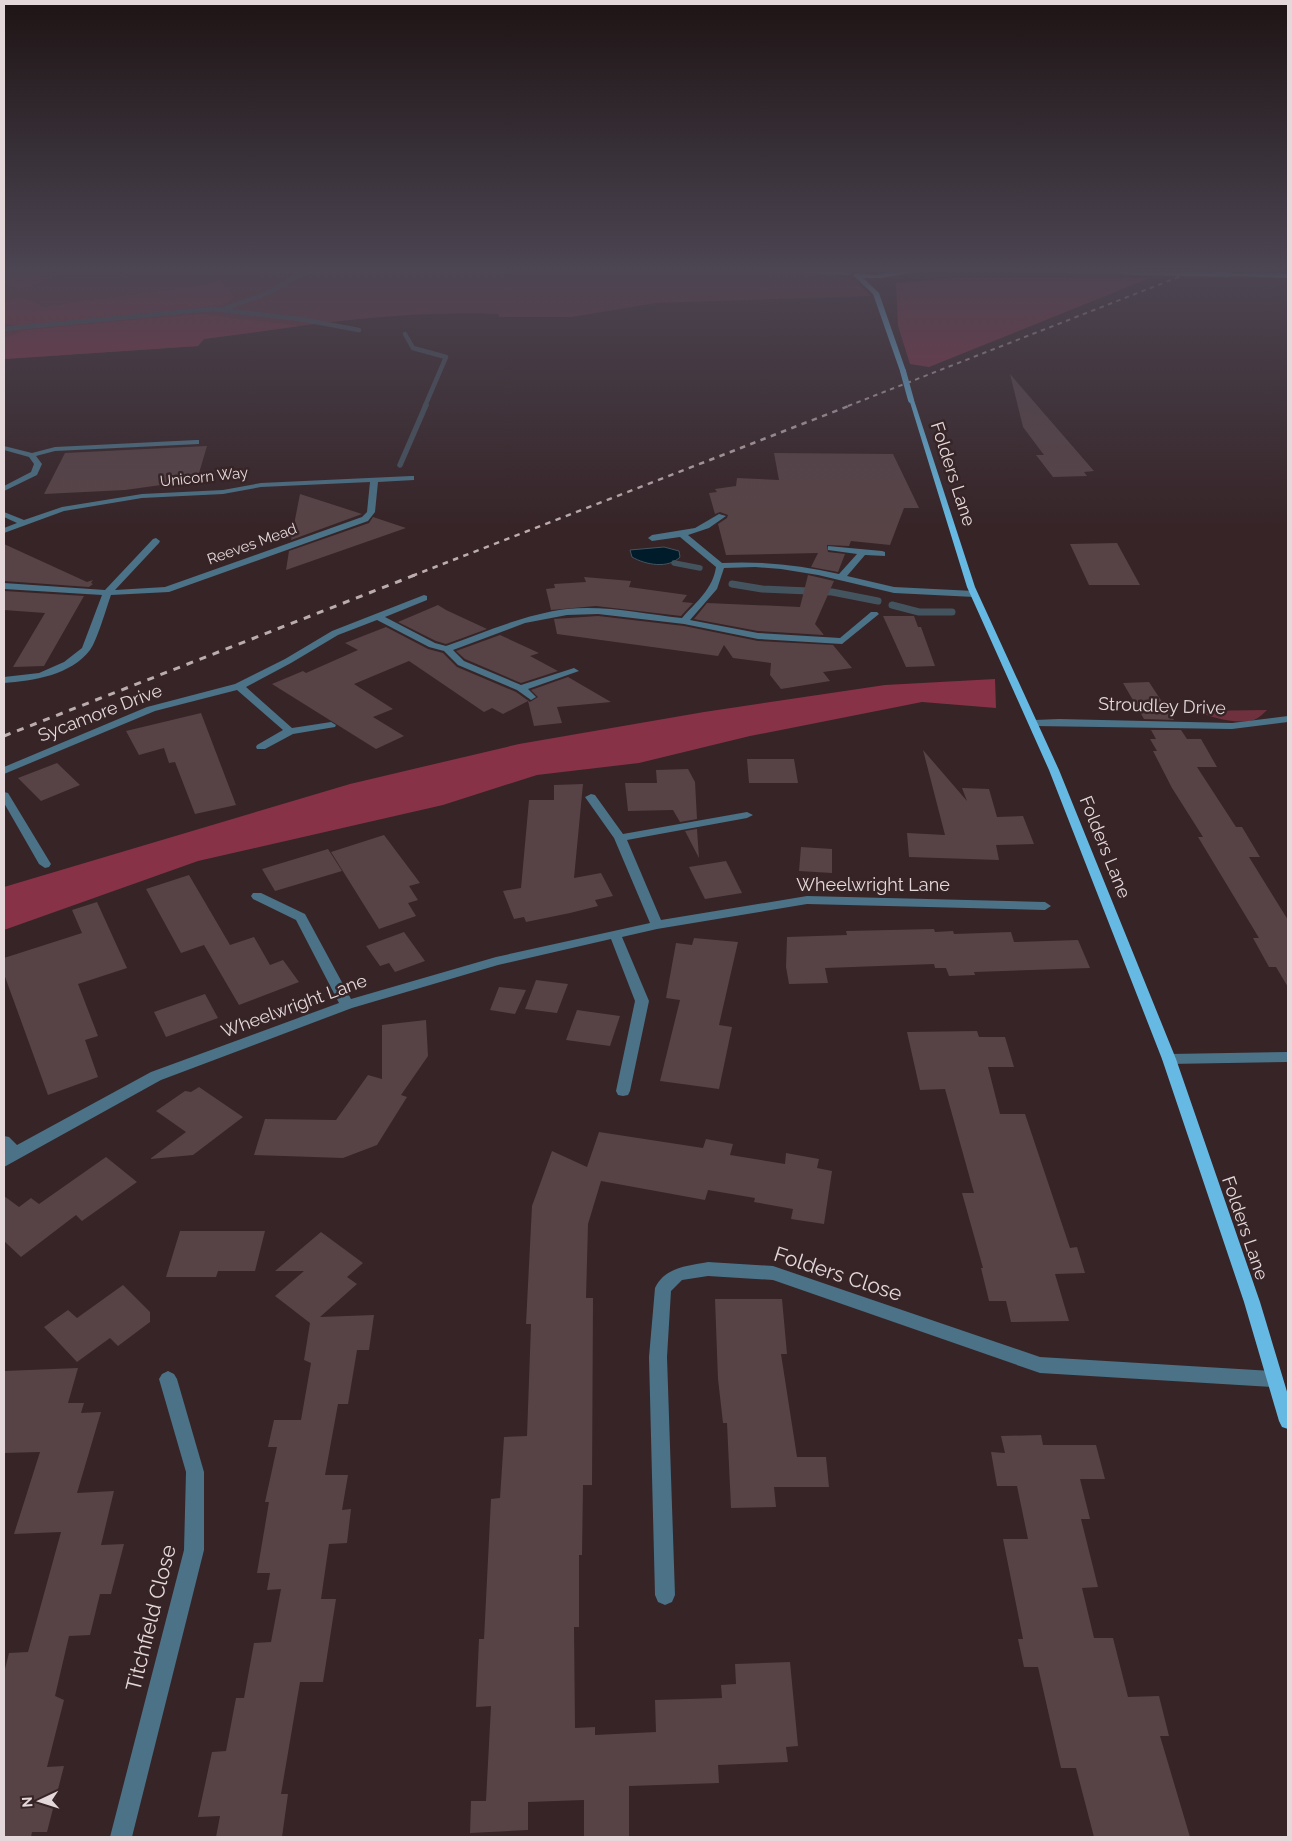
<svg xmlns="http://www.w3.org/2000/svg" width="1292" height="1841" viewBox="0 0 1292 1841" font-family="Raleway,sans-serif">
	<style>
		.green { fill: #70313e }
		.forest { fill: #873246 }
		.water { fill: #001b2a; stroke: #44545f }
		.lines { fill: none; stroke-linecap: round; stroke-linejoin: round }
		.stream-far2 { stroke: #44545f; stroke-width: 4.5 }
		.stream-far1 { stroke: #44545f; stroke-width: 5.5 }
		.stream { stroke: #44545f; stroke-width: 7 }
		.building { fill: #574346 }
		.minor { fill: #4b7286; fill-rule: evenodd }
		.major { fill: #66b9e2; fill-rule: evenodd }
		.rail-far2 { stroke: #bbadaf; stroke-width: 2; stroke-dasharray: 4.5 4.5; stroke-linecap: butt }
		.rail-far1 { stroke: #bbadaf; stroke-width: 2.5; stroke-dasharray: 5.5 5.5; stroke-linecap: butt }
		.rail { stroke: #bbadaf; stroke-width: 3; stroke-dasharray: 7 7; stroke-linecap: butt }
		.major-bridge { stroke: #66b9e2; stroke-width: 6 }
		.labels { text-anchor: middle; stroke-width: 5; stroke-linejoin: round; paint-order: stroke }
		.far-street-label { font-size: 15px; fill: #e4d8da; stroke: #362427 }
		.street-label { font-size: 18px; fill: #e4d8da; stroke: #362427 }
		.near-street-label { font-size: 21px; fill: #e4d8da; stroke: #362427 }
	</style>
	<rect width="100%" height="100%" fill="#362427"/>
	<!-- green -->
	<path class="green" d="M4,271H834L835,276L856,281L871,296L656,303L572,317H499L498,314C400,310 301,326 204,339L198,346L4,359Z
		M1267,710C1264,713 1259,718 1254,720C1235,725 1212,717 1194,711Z"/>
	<!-- forest -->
	<path class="forest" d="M4,272H68L22,289L4,284Z
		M956,278H1150L929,367L910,364L898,326L896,283Z
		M220,280L235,298L219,305L94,320L18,326L4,323V301L23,298L43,307L204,285Z
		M198,314L300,326L204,339L198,346L4,359V338L25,330Z
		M995,679L996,708L922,702L750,736L639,763L537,775L443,805L198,861L4,930V887L350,784L519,744L704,712L885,685Z"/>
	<!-- water -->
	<path class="water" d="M664,547L679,551L680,557C668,569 646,565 632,557L630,550Z"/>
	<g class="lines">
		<!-- stream-far2 -->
		<path class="stream-far2" d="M226,308L268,293L306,271
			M4,329L213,309L300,319L359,330
			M405,334L413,348L446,357L425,406"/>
		<!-- stream-far1 -->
		<path class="stream-far1" d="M400,465L426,405
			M674,563L700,568"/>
		<!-- stream -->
		<path class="stream" d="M732,584L762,589L832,592L878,601
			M892,605L919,612H952"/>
	</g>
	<!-- building -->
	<path class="building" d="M1010,374L1094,471L1084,472L1087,476L1053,477L1036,455H1044L1023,427Z
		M207,446L197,480L125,490L44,494L65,453Z
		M774,453L893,454L919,508H904L890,545L851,541L849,546L827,545L828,552L845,554L838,572L811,567L818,553L726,555L718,524L727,518L728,515L720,512L715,514L709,493L717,492L715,489L736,486L737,478L779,480Z
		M300,494L362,514L291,540Z
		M373,517L406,528L286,570L289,551L369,523Z
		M1117,543L1140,585H1089L1070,544Z
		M4,544L87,582L93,580L91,583L93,584L89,587L4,581Z
		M808,575L834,581L815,624L824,635L758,631L694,619L707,603L800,607Z
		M584,577L631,581L629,587L687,595L682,602L693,603L681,616L596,606L551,610L546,589L555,588L554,584L586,582Z
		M4,591L84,596L44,666L13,667L45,613L4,610Z
		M438,605L446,610L487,629L446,644L436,641L398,622Z
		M598,616L684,626L758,641L833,645L852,668L823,672L830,681L781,689L770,675L771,663L733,658L724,645L718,656L557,634L554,619Z
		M883,616H914L918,627H921L935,666L906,667Z
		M386,627L428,649L443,653L457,667L516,692L530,702L538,697L531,690L568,677L611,702L557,707L562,723L534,726L528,701L503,714L492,708L484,712L409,661L354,684L393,709L373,717L404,736L376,749L272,684L303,671L306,673L358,650L345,643Z
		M500,635L539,653L530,656L558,671L521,683L465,659L456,651Z
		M1149,682L1174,720L1144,719L1123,683Z
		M201,713L236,805L195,814L175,762L169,763L164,748L139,755L126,731Z
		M1151,730H1181L1187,739H1201L1217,767H1197L1236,827H1242L1260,857H1249L1288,920V987L1276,967H1269L1253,938H1259L1198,837H1203L1172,788L1153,751H1157L1150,739H1156Z
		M923,750L967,801L962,788L989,789L997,817L1023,816L1034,844L996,845L999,860L909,857L907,833L945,835Z
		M747,759H794L798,783H749Z
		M57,763L80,785L41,801L18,778Z
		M688,769L695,782L697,819L680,822L673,810L628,811L625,783H657L656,770Z
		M583,784L574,878L601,873L613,896L595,900L598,906L570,913L526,922L524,917L514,919L503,891L521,888L529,800H554V785Z
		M697,829L699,858L685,831Z
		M384,835L420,883L409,886L418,900L408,903L416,916L379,929L331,852Z
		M801,847L832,849V873L799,871Z
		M328,849L342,871L275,891L262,869Z
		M726,861L742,893L705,899L689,867Z
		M189,875L230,945L254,937L270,965L283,960L299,982L239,1005L204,945L181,953L146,889Z
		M97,902L127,968L78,984L98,1036L85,1040L98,1077L48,1095L4,974V958L82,933L72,910Z
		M934,929L935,932L953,931L954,934L1011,932L1014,942L1078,940L1090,968L974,972L975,975L949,976L946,968H935L934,964L825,968L828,983L789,984L786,967L787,937L847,935L846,931Z
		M404,932L425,961L395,972L389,963L380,966L366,946Z
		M694,938L738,942L719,1025L732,1027L719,1089L660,1081L680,1000L666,998L676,943L692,945Z
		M536,980L568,984L557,1013L525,1009Z
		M499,987L526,990L515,1014L490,1010Z
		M205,994L218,1018L166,1037L154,1012Z
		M577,1010L620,1016L610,1046L566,1040Z
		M426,1020L428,1056L401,1095L407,1097L377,1145L343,1158L254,1155L265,1119L336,1120L368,1075L382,1079V1025Z
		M977,1031L979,1037H1005L1014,1067H988L1000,1114H1025L1070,1248L1077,1247L1085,1273L1055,1274L1069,1321L1011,1322L1006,1301H989L981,1268H983L962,1193H974L945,1089L920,1090L907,1032Z
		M199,1087L243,1117L193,1155L150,1159L186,1132L156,1111L185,1091L191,1092Z
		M599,1132L703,1148L706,1139L733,1144L730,1155L785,1164L786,1153L819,1159L817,1168L832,1171L824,1224L791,1219L793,1209L754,1202L755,1198L708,1190L705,1200L601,1181L588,1224L586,1298H593L592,1485H583L582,1555H579V1627H574L575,1728L595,1727V1735L656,1732L655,1700L722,1698L721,1685L736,1684L735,1664L790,1662L798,1746L786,1747L788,1762L718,1765L719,1783L629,1786V1837H584V1800L528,1802V1830L470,1833L471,1801H486L491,1706L476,1707L479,1639H484L491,1499L500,1498L504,1437L527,1436L531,1324H526L532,1206L552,1151L587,1167Z
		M106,1157L137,1182L82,1221L76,1215L21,1257L4,1241V1196L19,1207L31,1198L39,1204Z
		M180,1231H265L255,1271H218L216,1277H166Z
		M321,1232L363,1263L347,1277L357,1284L320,1317L374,1315L369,1350H357L348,1404H338L325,1475H348L342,1510L351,1509L347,1543L329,1544L321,1599H336L323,1682H300L281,1794H288L282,1837H216L220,1816L198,1817L212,1752L226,1751L236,1698H244L254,1643L271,1642L281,1589L267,1590L270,1573H257L269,1502H265L277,1447H268L274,1420H301L311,1363L304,1360L310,1323L275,1296L304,1271H275Z
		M123,1285L150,1312V1322L118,1346L110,1338L77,1362L44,1327L68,1310L77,1318Z
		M715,1299H782L787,1354H781L797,1457H826L829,1487H774L776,1507L731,1508L727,1423H723L718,1379Z
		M78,1368L68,1403H84L81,1413L101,1412L77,1493L114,1491L101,1545L124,1544L111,1594H100L90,1635L69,1636L55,1696L64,1700L47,1767L64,1766L47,1832H32L31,1837H4V1673L9,1653L28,1652L61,1532L14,1534L40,1452L4,1453V1371Z
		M1041,1435L1043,1445H1096L1105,1479H1080L1090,1519H1081L1098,1587L1082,1588L1094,1638H1113L1128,1697L1159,1696L1169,1736H1160L1190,1837H1094L1076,1768H1061L1038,1667H1024L1018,1639H1023L1003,1539H1028L1017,1486H997L991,1452L1005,1453L1001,1436Z"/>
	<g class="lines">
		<!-- minor -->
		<path class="minor" d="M196,440H199V444L55,451L36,456L42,464L37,475L4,491V486L31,472L34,464L29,457L4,450V446L32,453L55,447Z
			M411,476H414V480L378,482L375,512L368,521L169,592L111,595C106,609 97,641 90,650C71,675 33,681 4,683V677L39,673L64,662L82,648L102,595L4,589V583L105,590L153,539L156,538L160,541L159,543L115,590L165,587L362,517L367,512L370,482L261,487L223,494L142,498L64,511L4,533V528L17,523L4,517V512L24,520L62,507L142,494L223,490L261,483Z
			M719,514L726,516L709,528L688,535L722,563C762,561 800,565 839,574L857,554L828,550V546L882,551L885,552V556L865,555L847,576L894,587L974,591L978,594L974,597L894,593L818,575L781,569L755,567L724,568L717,589L690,620L758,633L840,638L871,612H877L879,614L842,644L758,639L684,624L598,614L567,615L525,623L453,650L464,661L521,685L574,668L579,671L528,689L536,697L531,700L517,690L458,665L444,651L429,647L377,620L338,635L291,663L246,687L292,728L331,722L336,725L335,727L293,734L265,749H257L256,747L257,745L283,730L237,690L155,711L4,774V767L147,707L235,684L285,659L332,631L424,595L427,596V600L385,617L435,643L446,646C486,632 525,614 567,609C605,605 644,614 682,618C696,602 713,589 716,567L680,537L652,541L648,538L652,535L695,528Z
			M1288,716V722L1232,729L1034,726L1029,723L1034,720L1059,719L1232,723Z
			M4,792L8,793L51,864L49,867L45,868L39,864L4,803Z
			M591,794L595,795L623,834L747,812L753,815L747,818L627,840L661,920L807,896L1045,902L1051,906L1045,910L807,904L657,929L622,937L649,1001L630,1091L628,1095L623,1096L618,1095L616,1091L635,1001L611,939L498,965L352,1008L161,1080L4,1167L5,1152L4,1136L9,1137L17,1145L151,1072L339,1003L296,920L253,899L251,896L253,893H261L305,914L351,999L496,957L650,923L614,838L585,797Z
			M1288,1052V1062L1169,1064L1164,1062L1162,1059L1164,1056L1169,1054Z
			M708,1262L773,1266L1040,1357L1274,1371L1280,1374L1283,1379L1280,1384L1274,1387L1040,1373L773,1280L708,1276L682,1280L671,1291L667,1357L675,1595L672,1602L665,1605L658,1602L655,1595L649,1357L655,1288C665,1267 687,1266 708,1262Z
			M168,1371L174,1374L177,1379L204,1472V1550L132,1837H110L184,1550L186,1472L159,1379L162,1374Z"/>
		<!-- major -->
		<path class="major" d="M122,271H830L851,273L848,275L798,273H125Z
			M891,271H922L881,278H863L879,293L906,371L903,373L900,371L873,294L853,275L856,273L876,275Z
			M1065,271H1135L1137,272L1134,274L1067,273Z
			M1227,273L1288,274V278L1229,276Z
			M909,399L914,400L975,587L1059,770L1176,1059L1260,1302L1288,1395V1429L1282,1427L1279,1421L1244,1302L1162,1059L1049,770L967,587Z"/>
		<!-- rail-far2 -->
		<path class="rail-far2" d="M848,406L1194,271"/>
		<!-- rail-far1 -->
		<path class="rail-far1" d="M412,576L851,405"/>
		<!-- rail -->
		<path class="rail" d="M4,736L415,575"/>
		<!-- major-bridge -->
		<path class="major-bridge" d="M1134,272L1229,274
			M903,371L911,400"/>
	</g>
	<!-- sky -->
	<linearGradient id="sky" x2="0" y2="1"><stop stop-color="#1e1415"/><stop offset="0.51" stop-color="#4c4552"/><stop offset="1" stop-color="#4c4552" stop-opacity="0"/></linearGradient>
	<rect width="1292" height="528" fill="url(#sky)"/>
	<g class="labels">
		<!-- far-street labels -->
		<g class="far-street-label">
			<text transform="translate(204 477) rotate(-6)" y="5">Unicorn Way</text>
			<text transform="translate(252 544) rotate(-20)" y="5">Reeves Mead</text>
		</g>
		<!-- street labels -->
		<g class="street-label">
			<text transform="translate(953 474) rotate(72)" y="6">Folders Lane</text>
			<text transform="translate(1162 706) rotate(2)" y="6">Stroudley Drive</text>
			<text transform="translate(100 713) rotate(-21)" y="6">Sycamore Drive</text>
			<text transform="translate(1105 847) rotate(68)" y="6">Folders Lane</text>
			<text x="873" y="891">Wheelwright Lane</text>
			<text transform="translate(294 1006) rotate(-20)" y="6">Wheelwright Lane</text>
			<text transform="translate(1245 1228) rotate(71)" y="6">Folders Lane</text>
		</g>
		<!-- near-street labels -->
		<g class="near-street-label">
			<text transform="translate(838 1274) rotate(18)" y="7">Folders Close</text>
			<text transform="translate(151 1618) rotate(-76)" y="7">Titchfield Close</text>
		</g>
	</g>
	<!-- border -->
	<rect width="1292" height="1841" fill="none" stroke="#e4d8da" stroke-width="10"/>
	<!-- north arrow -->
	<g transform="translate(40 1801) rotate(266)" stroke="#362427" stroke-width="4" paint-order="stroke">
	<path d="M0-4L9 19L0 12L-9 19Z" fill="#e4d8da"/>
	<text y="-8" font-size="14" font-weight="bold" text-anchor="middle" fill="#e4d8da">N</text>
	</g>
</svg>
